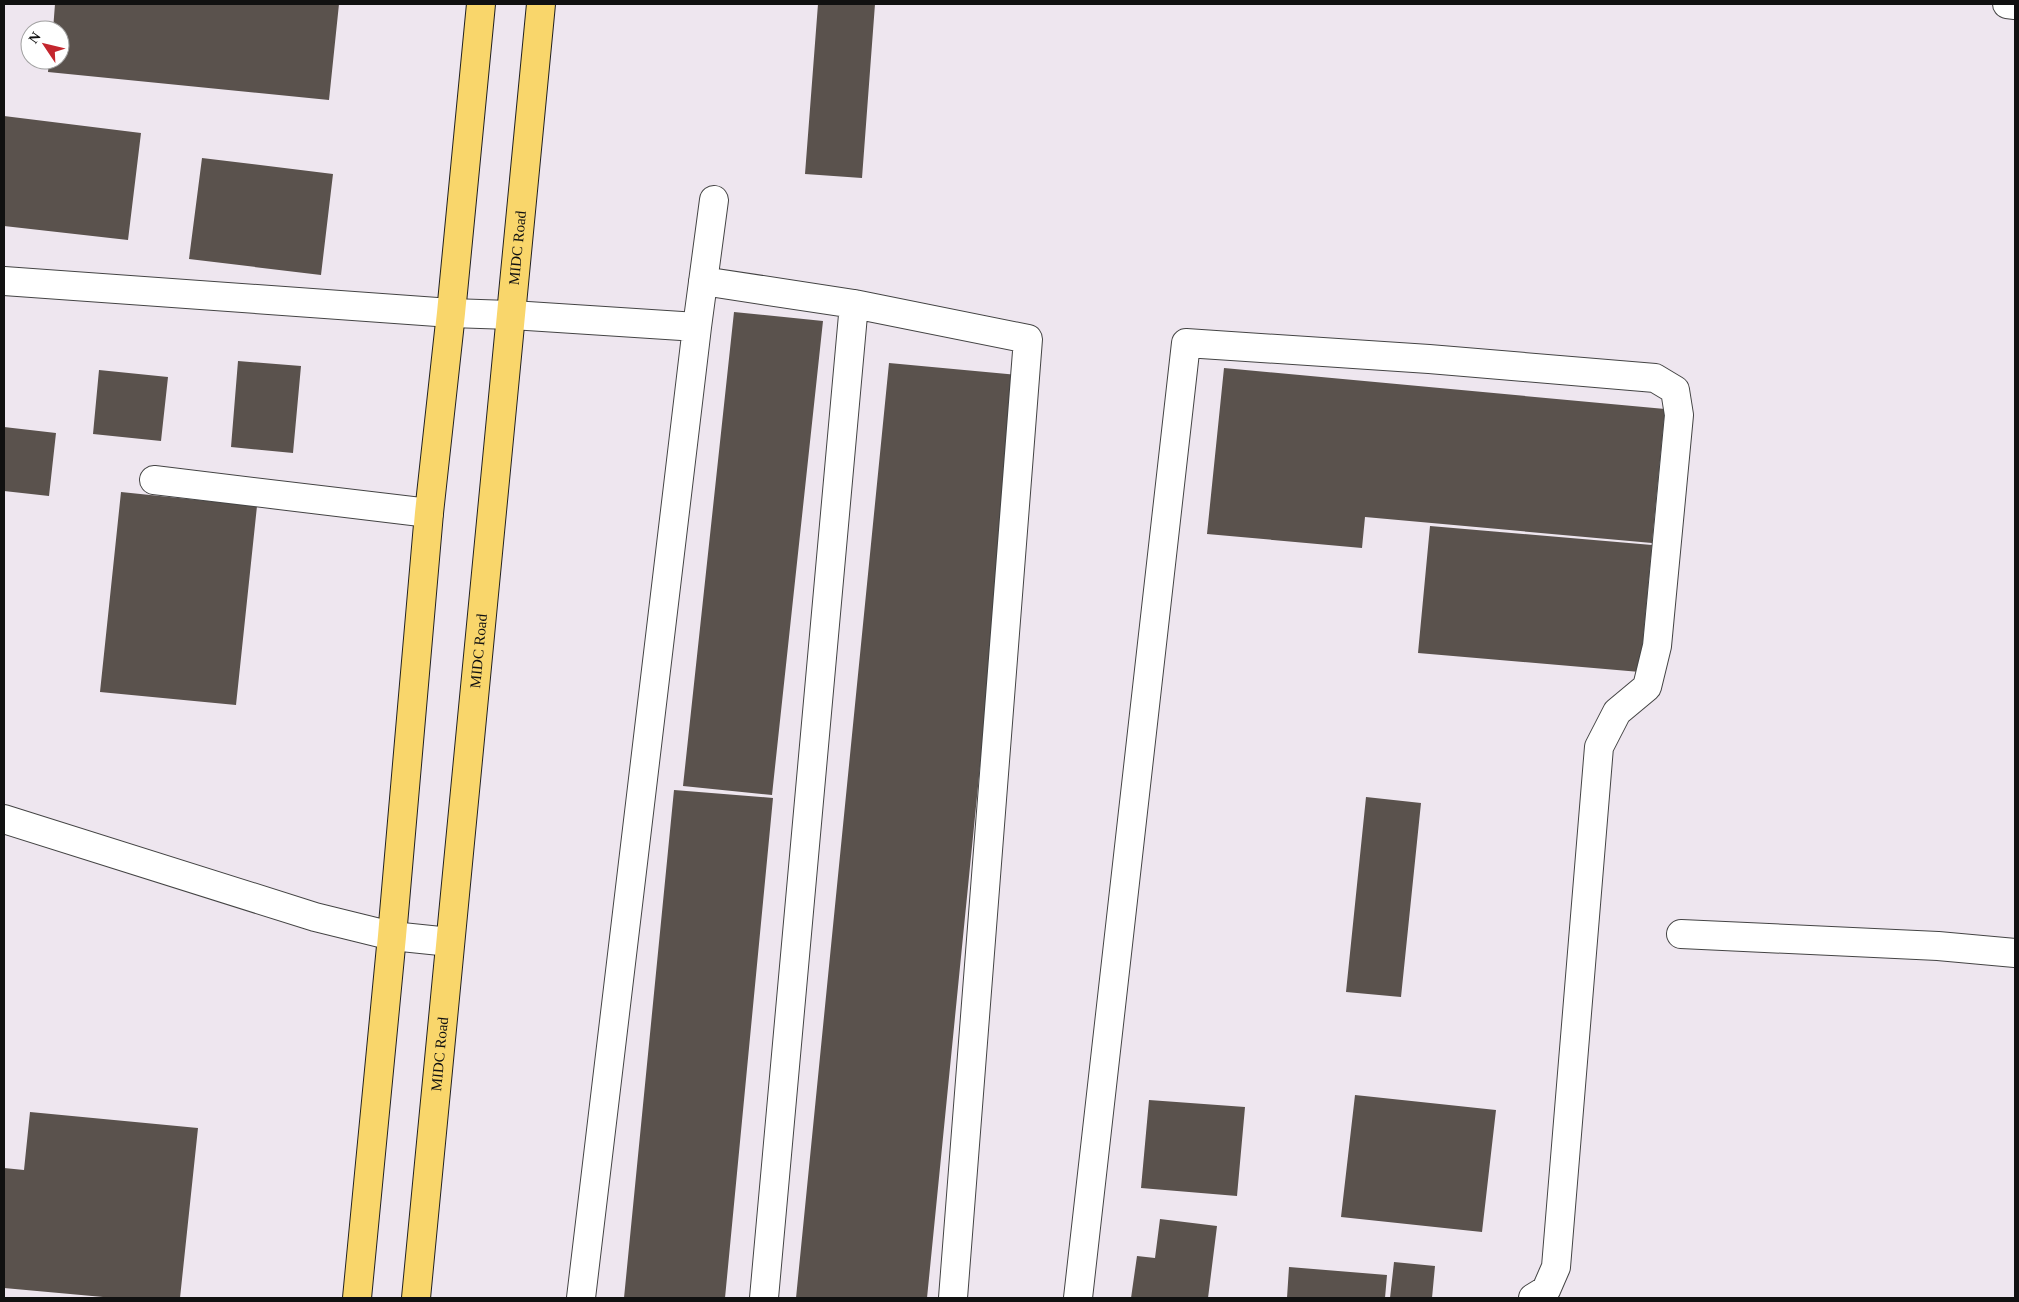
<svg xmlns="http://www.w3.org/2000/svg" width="2019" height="1302" viewBox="0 0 2019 1302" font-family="Georgia,serif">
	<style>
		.industrial { fill: #eee6ef; fill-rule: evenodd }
		.building { fill: #5a524d }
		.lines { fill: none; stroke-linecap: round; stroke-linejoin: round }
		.minor-casing { stroke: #444; stroke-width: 30 }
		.major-casing { stroke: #222; stroke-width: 30 }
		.minor { stroke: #fff; stroke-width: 28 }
		.major { stroke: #f9d66b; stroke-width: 28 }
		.labels { text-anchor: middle; stroke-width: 5; stroke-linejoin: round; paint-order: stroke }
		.street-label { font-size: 15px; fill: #111; stroke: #fff }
	</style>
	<rect width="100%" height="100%" fill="#fffdf5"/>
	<!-- industrial -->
	<path class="industrial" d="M4,4H2015V1298H4ZM30,30H60V60H30Z"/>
	<!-- building -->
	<path class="building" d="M55,4H339L329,100L48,72L49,60H60V30H53Z
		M818,4H875L862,178L805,174Z
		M4,116L141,133L128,240L4,226Z
		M202,158L333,174L321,275L189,259Z
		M734,312L823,321L772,795L683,786Z
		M238,361L301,366L293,453L231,447Z
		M889,363L1019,375L927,1298H796Z
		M1224,368L1665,409L1652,543L1365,517L1362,548L1207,534Z
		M99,370L168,377L161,441L93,434Z
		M4,427L56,433L49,496L4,491Z
		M121,492L257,506L236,705L100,692Z
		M1430,526L1652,545L1640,672L1418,653Z
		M674,790L773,798L725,1298H624Z
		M1366,797L1421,803L1401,997L1346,992Z
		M1355,1095L1496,1110L1482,1232L1341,1217Z
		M1149,1100L1245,1107L1237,1196L1141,1188Z
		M30,1112L198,1128L180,1298H114L4,1288V1168L24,1170Z
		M1160,1219L1217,1226L1208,1298H1131L1137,1256L1155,1258Z
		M1394,1262L1435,1266L1432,1298H1390Z
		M1289,1267L1387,1275L1385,1298H1287Z"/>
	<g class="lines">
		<defs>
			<path id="minor" d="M2007,4L2015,5
				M4,281L451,313L512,315L697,327
				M703,281L854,304L1028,339L953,1298
				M154,480L429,513
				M4,819L315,917L392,936L450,942
				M1681,934L1938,946L2015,953
				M581,1298L697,327L714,200
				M764,1298L854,304
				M1078,1298L1186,343L1429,359L1655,378L1675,390L1679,415L1657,646L1647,687L1617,712L1599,747L1556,1267L1546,1290L1533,1298"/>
			<g id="major">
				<path d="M357,1298L392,936L429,513L451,313L481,4"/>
				<path id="s1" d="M416,1298L541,4"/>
			</g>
		</defs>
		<!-- minor casing -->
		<use href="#minor" class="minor-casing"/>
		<!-- major casing -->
		<use href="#major" class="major-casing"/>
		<!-- minor -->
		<use href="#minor" class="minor"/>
		<!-- major -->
		<use href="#major" class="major"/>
	</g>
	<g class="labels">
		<!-- street labels -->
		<g class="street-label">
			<text dy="5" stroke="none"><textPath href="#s1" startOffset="1055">MIDC Road</textPath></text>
			<text dy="5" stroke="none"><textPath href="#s1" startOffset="650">MIDC Road</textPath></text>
			<text dy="5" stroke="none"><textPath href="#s1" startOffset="245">MIDC Road</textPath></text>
		</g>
	</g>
	<!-- border -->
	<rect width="2019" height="1302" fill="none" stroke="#111111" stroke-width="10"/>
	<!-- north arrow -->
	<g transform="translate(45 45) rotate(305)"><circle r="24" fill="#ffffff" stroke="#a0a0a0"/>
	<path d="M0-4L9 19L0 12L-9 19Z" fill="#c4262e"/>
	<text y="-8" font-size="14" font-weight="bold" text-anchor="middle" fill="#111111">N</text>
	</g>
</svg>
